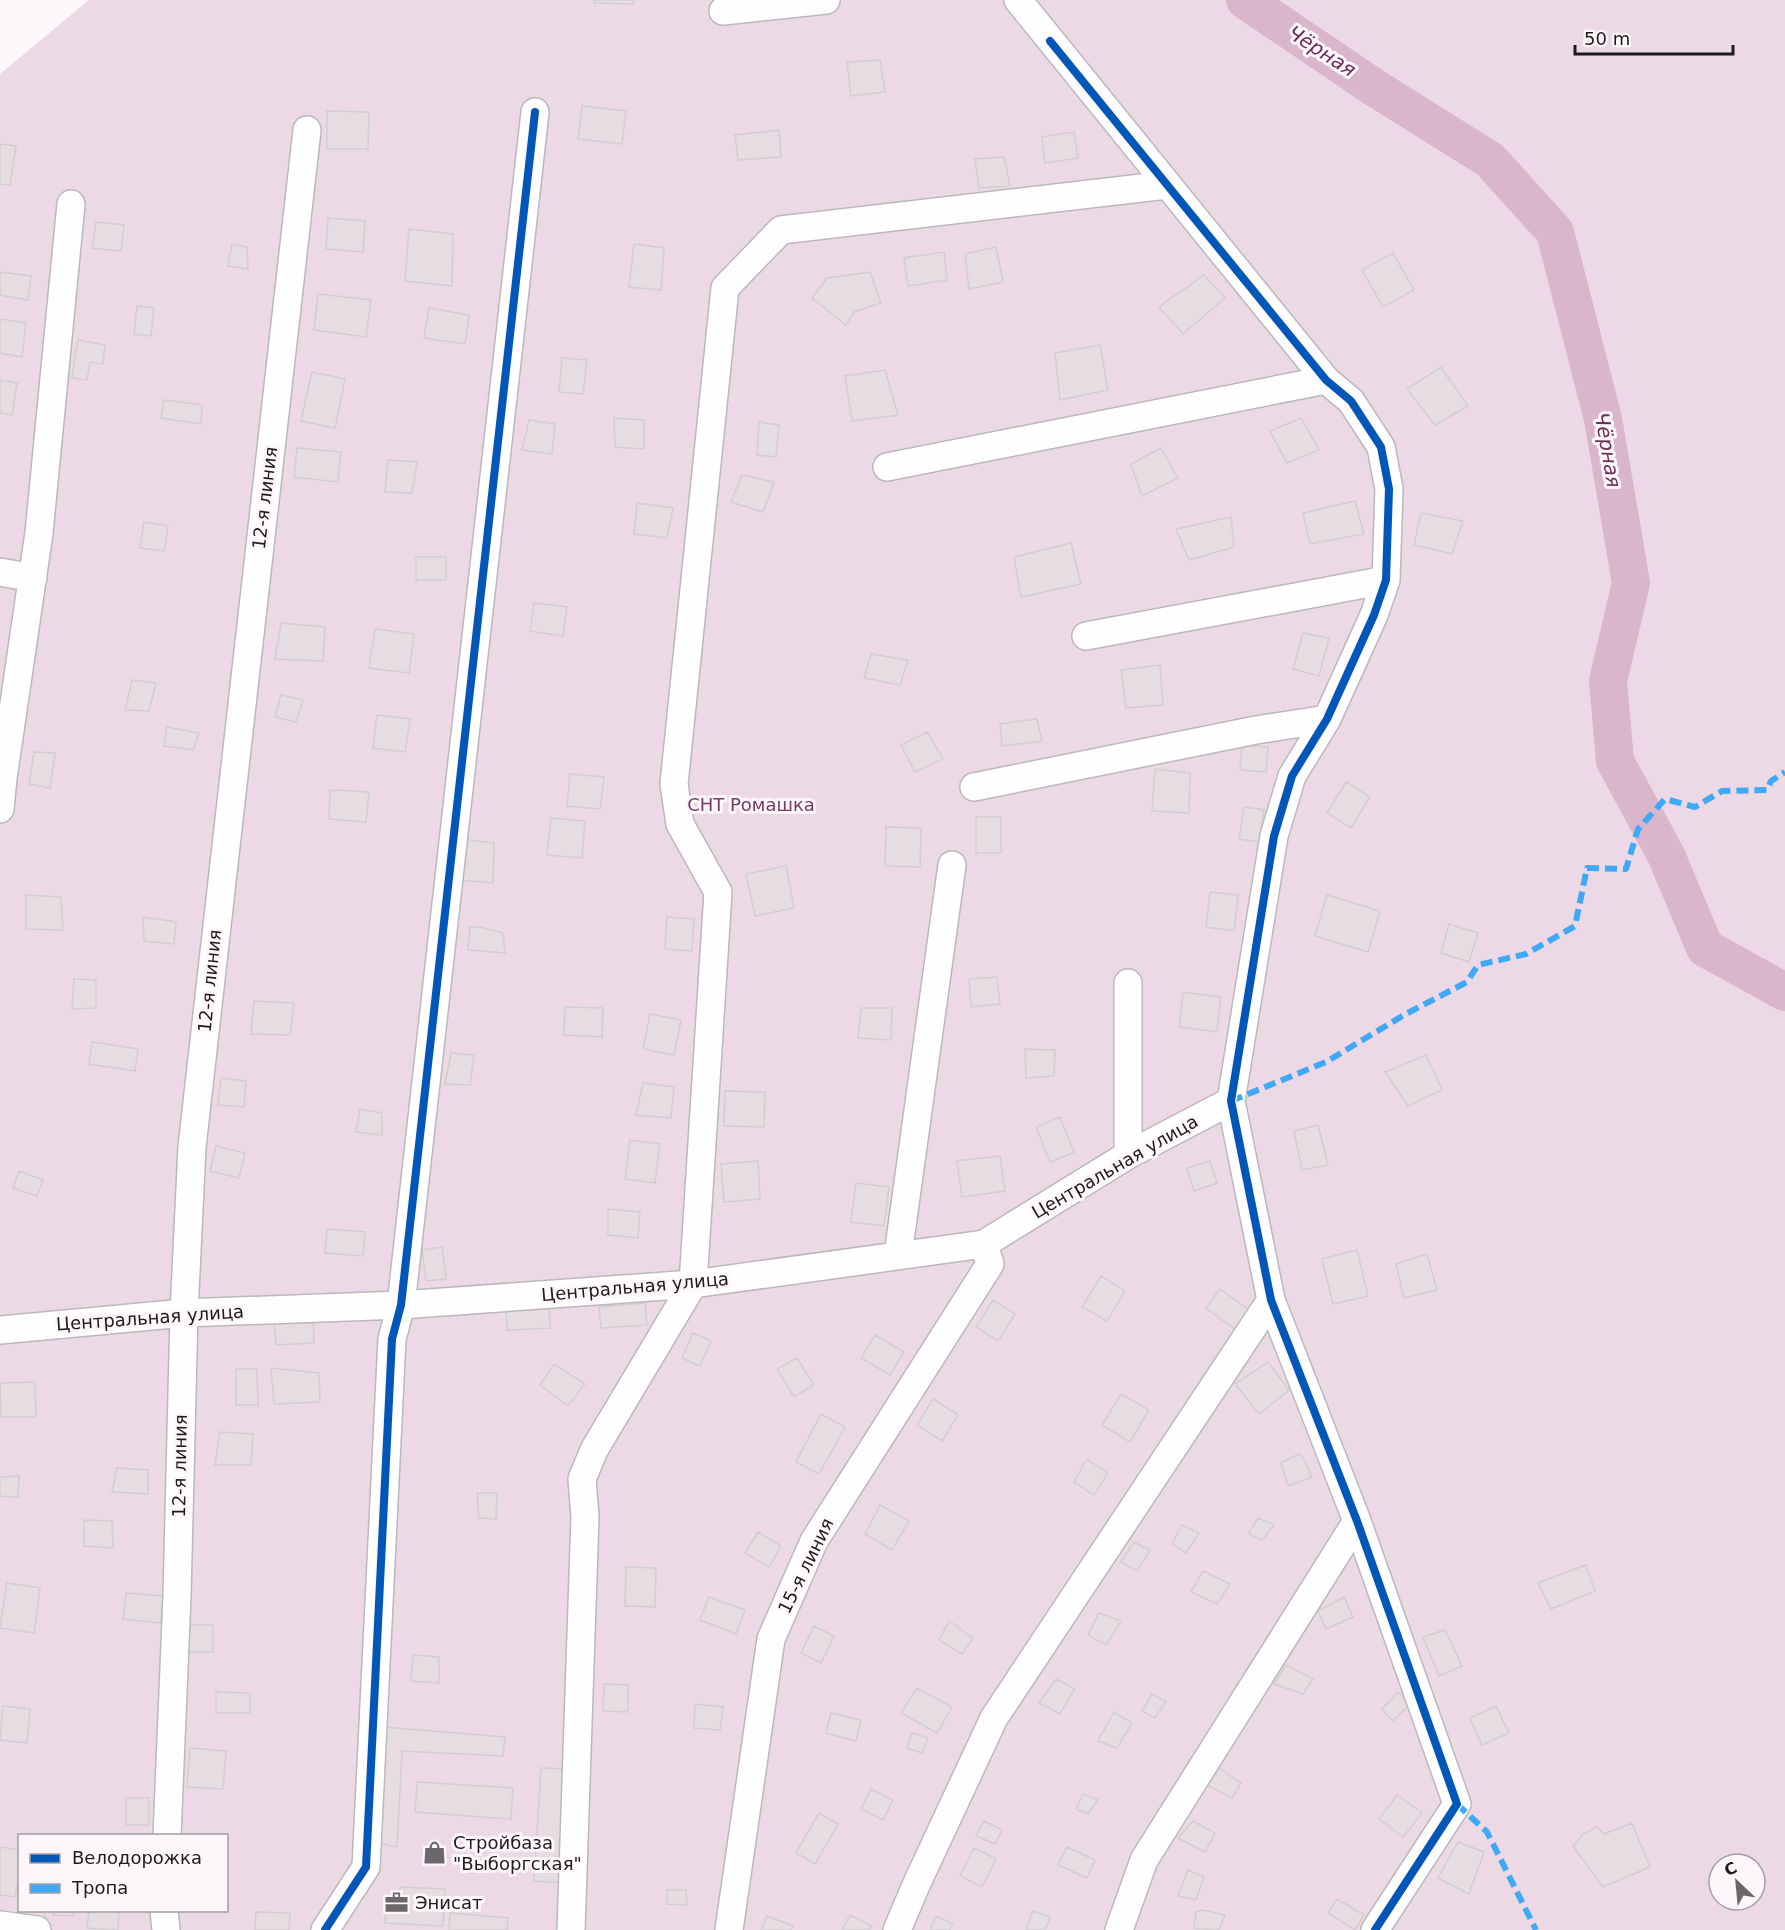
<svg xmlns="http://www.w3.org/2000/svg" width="1785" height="1930" viewBox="0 0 1785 1930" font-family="'DejaVu Sans',sans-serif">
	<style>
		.green { fill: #ecd9e5; fill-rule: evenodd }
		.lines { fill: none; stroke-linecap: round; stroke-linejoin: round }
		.river { stroke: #d9b6cc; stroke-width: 38 }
		.building { fill: #e8dce3; stroke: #d1ced0; stroke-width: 1.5 }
		.minor-casing { stroke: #bbb8ba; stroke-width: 30 }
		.minor { stroke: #fffefe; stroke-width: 27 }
		.quiet { stroke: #3fa9f5; stroke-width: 6; stroke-dasharray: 12 6; stroke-linecap: butt }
		.cycleway-casing { stroke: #fdf7fb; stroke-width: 11 }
		.cycleway { stroke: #0057b8; stroke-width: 8 }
		.labels { text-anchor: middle; stroke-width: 6; stroke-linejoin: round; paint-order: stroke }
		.street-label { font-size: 18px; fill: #1d1b1c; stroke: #fdf7fb }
		.park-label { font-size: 18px; fill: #763964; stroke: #fdf7fb }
		.poi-label { font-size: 18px; fill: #1d1b1c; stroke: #fdf7fb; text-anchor: start }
		.water-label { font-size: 20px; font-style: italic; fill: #6a2e58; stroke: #fdf7fb }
	</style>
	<rect width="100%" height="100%" fill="#fcf8fa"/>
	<!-- green -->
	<path class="green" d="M89,0H1785V1930H0V74ZM20,1836H226V1910H20ZM1719,1864H1755V1900H1719Z"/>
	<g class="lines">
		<!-- river -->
		<path class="river" d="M1245,0L1375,88L1490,160L1555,232L1603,419L1631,583L1608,681L1615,761L1666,855L1705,948L1785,992"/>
	</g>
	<!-- building -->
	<path class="building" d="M594,0H633L634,4L595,3Z
		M880,60L885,92L851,96L847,62Z
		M582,106L626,111L622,144L578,139Z
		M327,111L369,112L368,149H327Z
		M779,130L781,157L738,160L735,135Z
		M1074,132L1078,158L1045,163L1042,137Z
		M0,144L16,146L10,185L0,184Z
		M1004,157L1010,186L979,188L975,159Z
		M328,218L365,221L363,252L326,249Z
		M96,222L124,225L121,251L92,248Z
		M409,229L453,234L452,286L405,281Z
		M232,244L247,247L248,269L228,266Z
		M634,244L664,248L661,290L629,287Z
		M996,247L1003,282L969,289L965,254Z
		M944,252L947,280L908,286L904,258Z
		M1393,253L1414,290L1383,307L1362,270Z
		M0,272L31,276L28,300L0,295Z
		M870,272L881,303L854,312L846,325L812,298L827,278Z
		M1204,275L1225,298L1183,334L1159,307Z
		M318,294L371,300L366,337L314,330Z
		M137,306L154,308L151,336L134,334Z
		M429,308L469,315L465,344L424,338Z
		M0,319L26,323L22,357L0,353Z
		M78,340L105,345L103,364L90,362L87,380L72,378Z
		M1100,345L1108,390L1060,400L1055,353Z
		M562,358L587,360L583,394L559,392Z
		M1441,367L1468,406L1435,425L1407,389Z
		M885,370L898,415L852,421L845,376Z
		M312,372L345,379L335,428L301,421Z
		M0,380L17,383L12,415L0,413Z
		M164,400L202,405L201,424L161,418Z
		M614,418L644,420V449L615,447Z
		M1301,418L1319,450L1287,463L1270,431Z
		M529,420L555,424L552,454L522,450Z
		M759,422L779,425L776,457L757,455Z
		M297,448L341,452L338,482L294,477Z
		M1161,448L1178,478L1142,496L1131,464Z
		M388,460L417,462L412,493L385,492Z
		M742,475L774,482L763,512L731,502Z
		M1355,501L1364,534L1310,544L1303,513Z
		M637,503L673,508L667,538L634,534Z
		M1421,513L1463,521L1452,554L1414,545Z
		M1231,517L1234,547L1189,560L1176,529Z
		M144,522L168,526L164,551L140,548Z
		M1071,543L1081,584L1021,597L1014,557Z
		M416,557H446V580H416Z
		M534,603L567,607L563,636L530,631Z
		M281,623L325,627L323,661L275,659Z
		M375,629L414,634L409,673L369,668Z
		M1303,633L1329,638L1319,676L1293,669Z
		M871,654L908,660L900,685L864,678Z
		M1160,665L1163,705L1126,708L1121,670Z
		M132,680L156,683L149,711L125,710Z
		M281,695L303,700L296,722L275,717Z
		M377,715L410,719L405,752L373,748Z
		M1037,719L1042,741L1002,746L1000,724Z
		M167,727L199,733L193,750L164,746Z
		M927,732L943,759L915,772L901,745Z
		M1242,745L1268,747L1266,772L1240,770Z
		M34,752L55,753L50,788L29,784Z
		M1155,769L1190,773L1189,813L1152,811Z
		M570,774L604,777L600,809L567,806Z
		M1346,782L1370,797L1351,828L1327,813Z
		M336,790L369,792L366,822L329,819L330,791Z
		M1244,807L1264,810L1259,842L1239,839Z
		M976,817H1001V853H976Z
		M551,818L585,821L582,858L547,855Z
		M886,827L921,828L920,867L885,866Z
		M461,839L494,843L493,883L458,880Z
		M786,866L794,908L755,916L746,874Z
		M1210,892L1238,895L1234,931L1206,927Z
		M26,895L61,897L63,930L26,929Z
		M1327,895L1380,911L1368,952L1315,936Z
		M143,917L176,922L174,944L144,941Z
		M667,917L694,919L692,951L665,949Z
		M1449,924L1478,933L1469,962L1441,953Z
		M470,927H479L503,933L505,953L468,950Z
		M997,977L1000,1004L971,1007L969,979Z
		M74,979L96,980V1008L72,1009Z
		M1183,992L1221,997L1217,1032L1179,1027Z
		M254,1001L294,1003L290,1035L251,1034Z
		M565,1007L603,1008L602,1037L564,1035Z
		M861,1008H892L891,1040L858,1038Z
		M650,1014L681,1020L674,1055L643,1049Z
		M92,1042L138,1049L135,1071L89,1064Z
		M1025,1049L1055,1050L1054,1076L1026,1078Z
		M451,1053L474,1055L470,1085L445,1084Z
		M1426,1055L1442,1090L1408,1106L1385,1072Z
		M221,1078L246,1081L244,1107L218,1105Z
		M643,1083L674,1087L671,1118L636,1115Z
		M725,1091L765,1092L764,1127L724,1126Z
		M360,1109L382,1113V1135L356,1132Z
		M1060,1117L1074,1152L1050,1162L1036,1127Z
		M1318,1125L1328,1165L1302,1170L1294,1131Z
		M630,1140L660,1144L655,1183L625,1179Z
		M216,1146L245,1153L239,1178L210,1171Z
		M1000,1156L1005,1191L962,1197L957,1161Z
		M758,1161L760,1199L724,1202L721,1164Z
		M1210,1161L1217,1183L1194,1191L1187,1168Z
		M19,1171L43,1180L37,1196L13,1188Z
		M856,1183L889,1187L884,1226L851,1222Z
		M608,1209L640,1212L638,1238L608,1235Z
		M327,1229L365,1232L363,1256L325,1253Z
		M442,1247L446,1279L426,1281L422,1250Z
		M1357,1250L1368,1296L1333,1304L1322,1259Z
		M1427,1254L1437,1290L1404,1298L1396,1264Z
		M1101,1276L1125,1291L1107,1321L1082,1307Z
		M1220,1289L1249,1310L1235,1329L1206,1308Z
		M993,1300L1015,1314L998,1341L976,1327Z
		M645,1303L647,1325L601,1328L599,1307Z
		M549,1307L550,1328L507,1330L506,1309Z
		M313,1317L314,1343L276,1345L274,1319Z
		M693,1333L711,1341L700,1366L682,1358Z
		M875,1335L904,1352L890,1375L861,1358Z
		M797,1358L814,1385L794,1397L777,1369Z
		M1268,1362L1289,1390L1259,1414L1235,1384Z
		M554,1364L585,1384L568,1406L540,1385Z
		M271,1368L319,1373L320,1402L274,1404Z
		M236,1369H257L258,1405H236Z
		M35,1382L36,1417H1L0,1383Z
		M1121,1394L1149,1410L1130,1442L1102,1425Z
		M933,1399L958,1415L942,1441L917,1425Z
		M821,1414L845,1427L819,1474L796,1462Z
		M220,1432L253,1434L251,1465H215Z
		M1299,1454L1303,1458L1312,1477L1288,1486L1281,1463Z
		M1087,1459L1108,1473L1094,1495L1074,1482Z
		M117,1468L148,1470V1494L112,1492Z
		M19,1476L18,1497L0,1496V1477Z
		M477,1493H497L496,1519L479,1518Z
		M880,1505L909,1521L892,1550L865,1534Z
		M1258,1518L1274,1525L1262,1540L1248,1534Z
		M84,1520L112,1521L113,1548L84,1546Z
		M1182,1525L1199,1533L1186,1553L1172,1544Z
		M758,1532L781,1546L769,1567L745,1553Z
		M1134,1542L1150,1550L1137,1571L1121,1562Z
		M1586,1565L1595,1591L1551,1609L1538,1583Z
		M626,1567L656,1568L655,1607L625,1606Z
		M1203,1571L1230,1584L1217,1604L1191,1592Z
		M7,1583L40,1588L34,1633L0,1628Z
		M126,1593L163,1596L161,1623L123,1619Z
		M709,1597L745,1610L736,1634L700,1620Z
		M1344,1597L1353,1617L1326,1629L1318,1611Z
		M1099,1613L1121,1621L1106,1645L1088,1635Z
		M949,1621L973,1638L962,1654L939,1640Z
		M187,1625H213V1652H187Z
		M814,1626L834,1636L821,1663L801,1653Z
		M1445,1630L1462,1666L1439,1676L1423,1637Z
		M413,1655L439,1657V1683L411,1681Z
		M1286,1665L1313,1679L1303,1694L1274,1684Z
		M1056,1679L1075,1689L1060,1714L1039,1703Z
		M604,1684L628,1685V1712L603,1711Z
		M917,1688L952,1707L937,1733L901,1713Z
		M216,1692L250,1693V1713H216Z
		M1398,1692L1410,1704L1393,1721L1382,1709Z
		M1152,1694L1166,1702L1155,1718L1142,1711Z
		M695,1704L723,1707L720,1730L694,1728Z
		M3,1706L30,1709L27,1743L0,1740Z
		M1496,1706L1509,1733L1482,1745L1470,1718Z
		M1114,1712L1132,1723L1117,1748L1098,1741Z
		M831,1713L861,1720L856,1741L826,1733Z
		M383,1727L505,1737L503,1756L402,1751L397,1847L375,1842Z
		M912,1733L928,1738L922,1753L907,1748Z
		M190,1748L226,1751L223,1789L187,1787Z
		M541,1768L569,1769L562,1883L534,1881Z
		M1219,1768L1241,1783L1232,1798L1205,1784Z
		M417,1782L513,1788L511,1819L415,1812Z
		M871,1789L893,1800L883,1820L861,1809Z
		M1083,1794L1098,1800L1088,1814L1076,1809Z
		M1397,1795L1422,1813L1403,1837L1379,1819Z
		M126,1798H149V1825H126Z
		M819,1813L838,1824L815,1864L796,1853Z
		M984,1821L1002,1830L995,1844L976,1836Z
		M1193,1821L1215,1833L1205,1852L1178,1838Z
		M1632,1823L1650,1867L1603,1887L1573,1846L1583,1834L1597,1827L1604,1834Z
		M1458,1842L1484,1852L1469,1894L1438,1878Z
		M0,1847L20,1850V1869L15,1897L0,1895Z
		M1067,1847L1095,1860L1087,1878L1058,1865Z
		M974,1848L996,1859L982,1887L960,1876Z
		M1188,1870L1204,1877L1196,1900L1178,1896Z
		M401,1887L445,1889L443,1926L385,1923L386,1907Z
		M667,1890H686L687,1905L667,1904Z
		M1337,1899L1364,1915L1355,1930L1328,1913Z
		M24,1910H45L44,1921L24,1920Z
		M54,1910H73V1916L53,1915Z
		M89,1910H119L118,1930L87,1928Z
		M1202,1910L1225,1915L1219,1930L1194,1928L1196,1912Z
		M1033,1911L1050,1917L1045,1930H1026Z
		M256,1912L290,1913L289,1930H255Z
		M450,1913L508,1918L507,1930H449Z
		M850,1915L872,1926L869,1930H842Z
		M767,1916L793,1926L791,1930H761Z
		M936,1916L953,1924L950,1930H930Z"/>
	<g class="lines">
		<defs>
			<path id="minor" d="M1018,0L1326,380L1351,401L1381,447L1389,489L1386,580L1374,615L1327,719L1292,776L1274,836L1231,1101L1271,1300L1357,1521L1457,1804L1375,1930
				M723,11L826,0
				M887,467L1326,380
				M0,572L33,578
				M1086,636L1386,580
				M974,787L1256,730L1327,719
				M0,809L3,778L39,533L71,204
				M1128,983V1155
				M898,1255L952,865
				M0,1330L184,1313L401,1305L693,1284L984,1244L1128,1155L1231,1101
				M167,1836L177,1596L184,1313L192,1147L307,130
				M164,1910L166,1930
				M0,1925L37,1930
				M325,1930L366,1867L392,1339L401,1305L535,112
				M571,1930L585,1517L582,1479L594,1450L693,1284L718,892L680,824L674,784L725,288L781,230L1167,185
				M729,1930L771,1639L814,1541L990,1264L984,1244
				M897,1930L917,1883L994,1718L1271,1300
				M1119,1930L1144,1860L1357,1521"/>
		</defs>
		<!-- minor casing -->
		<use href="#minor" class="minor-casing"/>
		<!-- minor -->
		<use href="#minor" class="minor"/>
		<!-- quiet -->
		<path class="quiet" d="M1231,1101L1326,1062L1404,1015L1467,982L1478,965L1526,954L1575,926L1587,868L1626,869L1638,829L1665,799L1695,807L1722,791L1767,790L1771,781L1785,772
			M1457,1804L1487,1832L1536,1930"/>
		<defs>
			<path id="cycleway" d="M1050,41L1326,380L1351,401L1381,447L1389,489L1386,580L1374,615L1327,719L1292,776L1274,836L1231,1101L1271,1300L1357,1521L1457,1804L1375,1930
				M325,1930L366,1867L392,1339L401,1305L535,112"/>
		</defs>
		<!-- cycleway casing -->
		<use href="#cycleway" class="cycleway-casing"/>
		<!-- cycleway -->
		<use href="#cycleway" class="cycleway"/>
	</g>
	<!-- icons -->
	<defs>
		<symbol id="shop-bare" viewBox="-9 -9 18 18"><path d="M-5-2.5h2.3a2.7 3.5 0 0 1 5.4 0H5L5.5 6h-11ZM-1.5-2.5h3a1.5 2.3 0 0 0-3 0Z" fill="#6b686a" stroke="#fdf7fb" stroke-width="2.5" paint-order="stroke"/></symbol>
		<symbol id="office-bare" viewBox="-9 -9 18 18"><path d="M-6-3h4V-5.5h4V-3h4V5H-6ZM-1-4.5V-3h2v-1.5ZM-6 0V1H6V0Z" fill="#6b686a" stroke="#fdf7fb" stroke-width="2.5" paint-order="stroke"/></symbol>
	</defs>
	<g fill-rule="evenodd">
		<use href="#shop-bare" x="418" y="1836" width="33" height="33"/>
		<use href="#office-bare" x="380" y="1886" width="33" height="33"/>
	</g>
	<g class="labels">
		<!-- street labels -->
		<g class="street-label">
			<text transform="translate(265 498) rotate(-83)" y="6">12-я линия</text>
			<text transform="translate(210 981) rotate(-84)" y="6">12-я линия</text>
			<text transform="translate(1115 1167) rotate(-30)" y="6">Центральная улица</text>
			<text transform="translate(635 1287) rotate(-5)" y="6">Центральная улица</text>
			<text transform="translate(150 1318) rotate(-4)" y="6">Центральная улица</text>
			<text transform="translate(180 1466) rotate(-89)" y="6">12-я линия</text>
			<text transform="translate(806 1566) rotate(-64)" y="6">15-я линия</text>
		</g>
		<!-- park labels -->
		<g class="park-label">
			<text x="751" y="811">СНТ Ромашка</text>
		</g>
		<!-- poi labels -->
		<g class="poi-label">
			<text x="453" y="1849">Стройбаза<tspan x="453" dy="21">"Выборгская"</tspan></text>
			<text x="415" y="1909">Энисат</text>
		</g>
		<!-- water labels -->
		<g class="water-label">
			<text transform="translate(1322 51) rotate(33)" y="7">Чёрная</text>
			<text transform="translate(1608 450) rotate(80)" y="7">Чёрная</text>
		</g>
	</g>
	<!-- legend -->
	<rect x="18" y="1834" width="210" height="78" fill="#fdf7fb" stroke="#a39fa2" stroke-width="1.5"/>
	<rect x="30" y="1854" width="30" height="9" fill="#0057b8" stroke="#a39fa2" stroke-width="1.5"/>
	<text x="72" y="1864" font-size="18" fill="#1d1b1c">Велодорожка</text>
	<rect x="30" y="1884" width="30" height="9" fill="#3fa9f5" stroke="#a39fa2" stroke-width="1.5"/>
	<text x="72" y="1894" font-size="18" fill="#1d1b1c">Тропа</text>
	<!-- north arrow -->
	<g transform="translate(1737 1882) rotate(334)"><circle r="28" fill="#fdf7fb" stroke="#a39fa2" stroke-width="1.5"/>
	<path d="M0-4.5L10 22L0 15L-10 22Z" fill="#6b686a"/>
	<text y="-9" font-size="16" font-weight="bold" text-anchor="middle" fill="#1d1b1c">С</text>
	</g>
	<!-- scale -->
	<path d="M1575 45v9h158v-9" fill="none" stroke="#1d1b1c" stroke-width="3"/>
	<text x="1584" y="45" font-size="18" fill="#1d1b1c" stroke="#fdf7fb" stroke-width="4.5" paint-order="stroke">50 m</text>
</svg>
